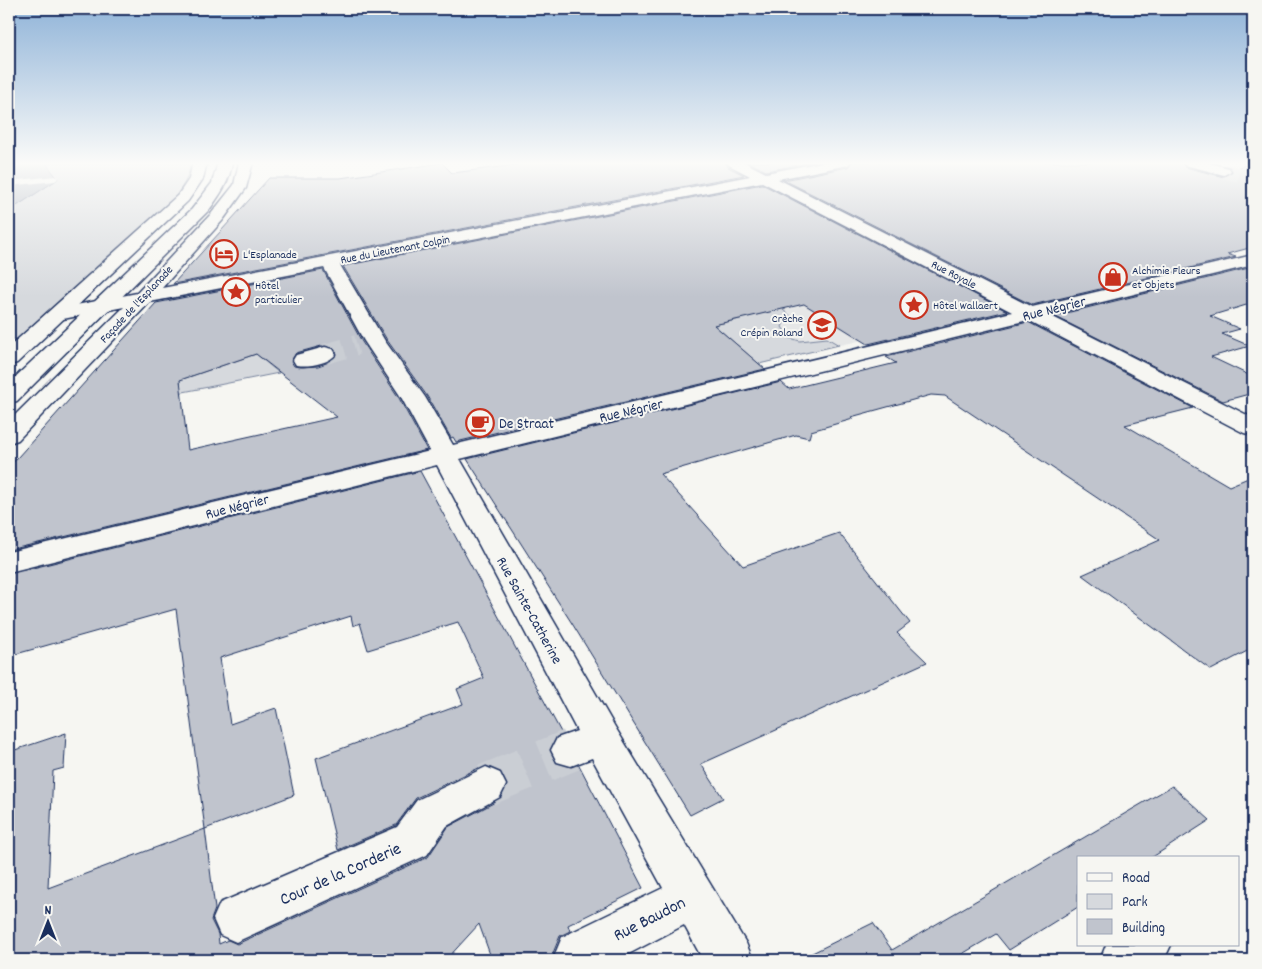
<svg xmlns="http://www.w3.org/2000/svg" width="1262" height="969" viewBox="0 0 1262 969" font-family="Dekko,sans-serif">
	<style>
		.built { fill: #e6e7e7 }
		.green { fill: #d6d9dd; stroke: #78849e }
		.water { fill: #abb2c0; stroke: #717e99 }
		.pier { fill: #f6f6f2 }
		.building { fill: #c0c4cd; stroke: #1b2f5e; fill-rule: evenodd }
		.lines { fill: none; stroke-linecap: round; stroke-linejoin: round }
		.minor-tunnel-far2 { stroke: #caced4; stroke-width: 15; stroke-dasharray: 15 8; stroke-linecap: butt }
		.minor-tunnel-far1 { stroke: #caced4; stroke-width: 20; stroke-dasharray: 20 10; stroke-linecap: butt }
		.minor-tunnel { stroke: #caced4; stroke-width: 42; stroke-dasharray: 42 21; stroke-linecap: butt }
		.minor-casing { stroke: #1b2f5e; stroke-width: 3 }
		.major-casing { stroke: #1b2f5e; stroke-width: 3 }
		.minor { fill: #f6f6f2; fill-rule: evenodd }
		.major { fill: #f6f6f2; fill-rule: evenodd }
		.labels { text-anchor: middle; stroke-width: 4; stroke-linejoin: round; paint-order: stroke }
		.far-street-label { font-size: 12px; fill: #1b2f5e; stroke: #f6f6f2 }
		.far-poi-label { font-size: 12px; fill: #1b2f5e; stroke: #f6f6f2; text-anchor: start }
		.street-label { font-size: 15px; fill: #1b2f5e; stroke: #f6f6f2 }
		.poi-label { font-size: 15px; fill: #1b2f5e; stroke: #f6f6f2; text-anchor: start }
		.near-street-label { font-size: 18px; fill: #1b2f5e; stroke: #f6f6f2 }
	</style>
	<rect width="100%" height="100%" fill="#f6f6f2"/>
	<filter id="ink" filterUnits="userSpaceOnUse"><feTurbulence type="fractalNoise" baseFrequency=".02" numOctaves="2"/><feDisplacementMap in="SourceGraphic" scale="10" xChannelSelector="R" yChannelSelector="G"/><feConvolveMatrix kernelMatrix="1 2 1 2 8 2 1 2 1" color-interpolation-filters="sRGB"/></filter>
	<g filter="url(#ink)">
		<!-- built -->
		<path class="built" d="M842,296L988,311L759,364L741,319Z"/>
		<!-- green -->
		<path class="green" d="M45,162H190C191,176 181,188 173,200L9,346V211L58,179Z
			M768,296L786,309L783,310L793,318L784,323L782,327L790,338L800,341L827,338L839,345L759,364L714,325L740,319Z
			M256,354L279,373L163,396L162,386Z"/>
		<!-- water -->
		<path class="water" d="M9,162H45L58,179L9,211Z"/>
		<!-- pier -->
		<path class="pier" d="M56,176L58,179L55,181L9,186V181Z"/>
		<!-- building -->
		<path class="building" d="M540,162H725L728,167L744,175L173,284L269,178H340L442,163L452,173Z
			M748,162H814L766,171Z
			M852,162H1181L1185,167L1224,177L1232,173V169L1253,163V247L1227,254L1236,257L1032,305L784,180L848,167Z
			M762,184L1007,311L868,344L804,304L714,325L765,369L456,442L453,437L451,438L427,396L387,340L343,266Z
			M1253,267V303L1210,316L1240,329L1222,334L1250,346L1211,357L1253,377V393L1223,401L1054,316Z
			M323,270L362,342L399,398L427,450L9,550V467L156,303ZM325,345L333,347L338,353L329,362L318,366L301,367L294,366L291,361L296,353ZM256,354L337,417L188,450L180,380Z
			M1028,322L1193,408L1125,425L1229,486L1253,476V648L1211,670L1082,575L1160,540L945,396L931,395L851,417L853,419L811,431L809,438L796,435L660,474L743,566L839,533L910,623L897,633L927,662L701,764L723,798L690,815L573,625L467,459L781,382L789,389L896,363L886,357Z
			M420,471L562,734L555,737L549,749L555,763L570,768L579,765L643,888L568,925L570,931L560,936L553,953L556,960H492L479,924L446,960H9V752L66,733L64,768L53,771L48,888L205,829L176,609L9,656V574ZM351,616L353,626L360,623L368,650L458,622L484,678L457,689L463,704L316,758L338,850L396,825L416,798L485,765L501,771L508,786L501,799L448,827L428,857L237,944L228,940L219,944L218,934L211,920L215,909L205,829L294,795L276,708L230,724L220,658Z
			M1172,786L1210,820L1151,858H1078V907L1009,950L996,934L952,960H798L873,923L892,950Z"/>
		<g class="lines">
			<!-- minor-tunnel-far2 -->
			<path class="minor-tunnel-far2" d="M1224,171L1253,178"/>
			<!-- minor-tunnel-far1 -->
			<path class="minor-tunnel-far1" d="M325,354L357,345"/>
			<!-- minor-tunnel -->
			<path class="minor-tunnel" d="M486,785L571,750"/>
			<defs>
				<path id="minor" d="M239,162H253L246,188L223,220L162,288L750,176L729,165L727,162H744L766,173L823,162H850L848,165L778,179L1032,307L1253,255V265L1049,315L1253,418V435L1244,433L1028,320L460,459L615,727L746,943L753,960H703L684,925L617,960H558L555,954L562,937L663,888L592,758L571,766L557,762L551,750L557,738L577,731L437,465L9,572V552L430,451L401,397L364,341L324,268L150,302L18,440L9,443V421L124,307L58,320L51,318L48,314L51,310L137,293L211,214L234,185ZM762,182L1012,312L453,445L425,397L385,341L340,265Z
					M1183,162H1205L1229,168L1231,171L1224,175L1185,165Z
					M325,347L333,349L336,354C329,364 307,367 296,365L293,360L296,355Z
					M486,767L500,773L506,785L500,797L447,826L427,855L236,942L220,935L213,919L220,903L397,827L417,800Z
					M1106,945H1171L1164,960H1100Z"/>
				<path id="major" d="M193,162H207L203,179L188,201L17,363L9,365V347L178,195L189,179Z
					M218,162H232C230,181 220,195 209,210L17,401L9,403V383L192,209L212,183Z"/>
			</defs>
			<!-- minor casing -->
			<use href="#minor" class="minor-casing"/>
			<!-- major casing -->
			<use href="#major" class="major-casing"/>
			<!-- minor -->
			<use href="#minor" class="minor"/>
			<!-- major -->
			<use href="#major" class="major"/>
		</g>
	</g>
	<!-- sky -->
	<linearGradient id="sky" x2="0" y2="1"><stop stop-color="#8fb3d8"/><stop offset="0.55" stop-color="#fbfbf9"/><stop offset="1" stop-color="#fbfbf9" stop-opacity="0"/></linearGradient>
	<rect width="1262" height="297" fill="url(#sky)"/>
	<!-- icons -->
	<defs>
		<symbol id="hotel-ring" viewBox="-11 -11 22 22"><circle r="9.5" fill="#f6f6f2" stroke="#c8321e" stroke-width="1.5"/><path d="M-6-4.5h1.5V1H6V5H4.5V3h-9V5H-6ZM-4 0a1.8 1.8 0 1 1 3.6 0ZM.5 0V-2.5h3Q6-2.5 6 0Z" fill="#c8321e"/></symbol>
		<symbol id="shop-ring" viewBox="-11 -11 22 22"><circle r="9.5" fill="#f6f6f2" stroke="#c8321e" stroke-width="1.5"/><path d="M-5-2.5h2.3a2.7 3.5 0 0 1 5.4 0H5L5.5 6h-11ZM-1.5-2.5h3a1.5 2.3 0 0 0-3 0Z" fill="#c8321e"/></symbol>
		<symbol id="sight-ring" viewBox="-11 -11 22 22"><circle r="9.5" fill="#f6f6f2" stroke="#c8321e" stroke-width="1.5"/><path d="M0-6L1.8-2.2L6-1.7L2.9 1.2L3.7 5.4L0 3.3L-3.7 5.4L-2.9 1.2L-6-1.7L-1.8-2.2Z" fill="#c8321e"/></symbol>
		<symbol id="school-ring" viewBox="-11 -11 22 22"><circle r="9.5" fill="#f6f6f2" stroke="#c8321e" stroke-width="1.5"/><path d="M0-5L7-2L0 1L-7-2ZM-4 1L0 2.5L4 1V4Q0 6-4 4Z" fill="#c8321e"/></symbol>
		<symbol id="cafe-ring" viewBox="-11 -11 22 22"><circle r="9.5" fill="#f6f6f2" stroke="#c8321e" stroke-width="1.5"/><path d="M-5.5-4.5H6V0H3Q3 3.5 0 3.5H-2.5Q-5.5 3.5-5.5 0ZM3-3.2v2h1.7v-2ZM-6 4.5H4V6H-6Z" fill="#c8321e"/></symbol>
	</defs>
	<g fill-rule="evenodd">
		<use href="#hotel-ring" x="208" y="238" width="32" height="32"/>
		<use href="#shop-ring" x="1097" y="261" width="32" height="32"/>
		<use href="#sight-ring" x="220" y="276" width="32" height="32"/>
		<use href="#sight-ring" x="898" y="289" width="32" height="32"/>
		<use href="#school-ring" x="806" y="309" width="32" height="32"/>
		<use href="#cafe-ring" x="464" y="407" width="32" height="32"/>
	</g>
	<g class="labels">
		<!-- far-street labels -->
		<g class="far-street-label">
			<text transform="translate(395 249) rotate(-11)" y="4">Rue du Lieutenant Colpin</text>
			<text transform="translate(954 274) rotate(27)" y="4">Rue Royale</text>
			<text transform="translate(136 304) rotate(-47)" y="4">Façade de l'Esplanade</text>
		</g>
		<!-- far-poi labels -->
		<g class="far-poi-label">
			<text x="243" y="258">L'Esplanade</text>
			<text x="1132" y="274">Alchimie Fleurs<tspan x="1132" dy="14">et Objets</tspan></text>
			<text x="255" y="289">Hôtel<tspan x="255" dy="14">particulier</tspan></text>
			<text x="933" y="309">Hôtel Wallaert</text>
			<text x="803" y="322" text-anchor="end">Crèche<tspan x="803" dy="14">Crépin Roland</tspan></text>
		</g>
		<!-- street labels -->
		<g class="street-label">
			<text transform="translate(1054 308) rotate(-14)" y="5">Rue Négrier</text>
			<text transform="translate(631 410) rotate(-13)" y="5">Rue Négrier</text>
			<text transform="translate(237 506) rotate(-14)" y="5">Rue Négrier</text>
			<text transform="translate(530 610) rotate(61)" y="5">Rue Sainte-Catherine</text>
		</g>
		<!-- poi labels -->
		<g class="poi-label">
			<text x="499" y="428">De Straat</text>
		</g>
		<!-- near-street labels -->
		<g class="near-street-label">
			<text transform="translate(340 873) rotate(-24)" y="6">Cour de la Corderie</text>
			<text transform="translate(649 918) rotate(-27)" y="6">Rue Baudon</text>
		</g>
	</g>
	<!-- margin -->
	<rect width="1262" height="969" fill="none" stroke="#f6f6f2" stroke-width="30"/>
	<rect x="15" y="15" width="1232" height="939" fill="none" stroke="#1b2f5e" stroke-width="2" filter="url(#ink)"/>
	<!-- legend -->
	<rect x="1077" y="856" width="162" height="90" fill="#f6f6f2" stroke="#9ea6b7"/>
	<rect x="1087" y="873" width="25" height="8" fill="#f6f6f2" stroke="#9ea6b7"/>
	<text x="1122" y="882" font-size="15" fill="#1b2f5e">Road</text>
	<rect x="1087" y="894" width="25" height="15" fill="#d6d9dd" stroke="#9ea6b7"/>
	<text x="1122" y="906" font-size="15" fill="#1b2f5e">Park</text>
	<rect x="1087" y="919" width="25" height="15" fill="#c0c4cd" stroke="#9ea6b7"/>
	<text x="1122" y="932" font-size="15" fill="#1b2f5e">Building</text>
	<!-- north arrow -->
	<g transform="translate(48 922)" stroke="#f6f6f2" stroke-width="4" paint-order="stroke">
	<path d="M0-4L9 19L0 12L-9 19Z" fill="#1b2f5e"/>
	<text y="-8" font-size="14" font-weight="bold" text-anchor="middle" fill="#1b2f5e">N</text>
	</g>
</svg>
